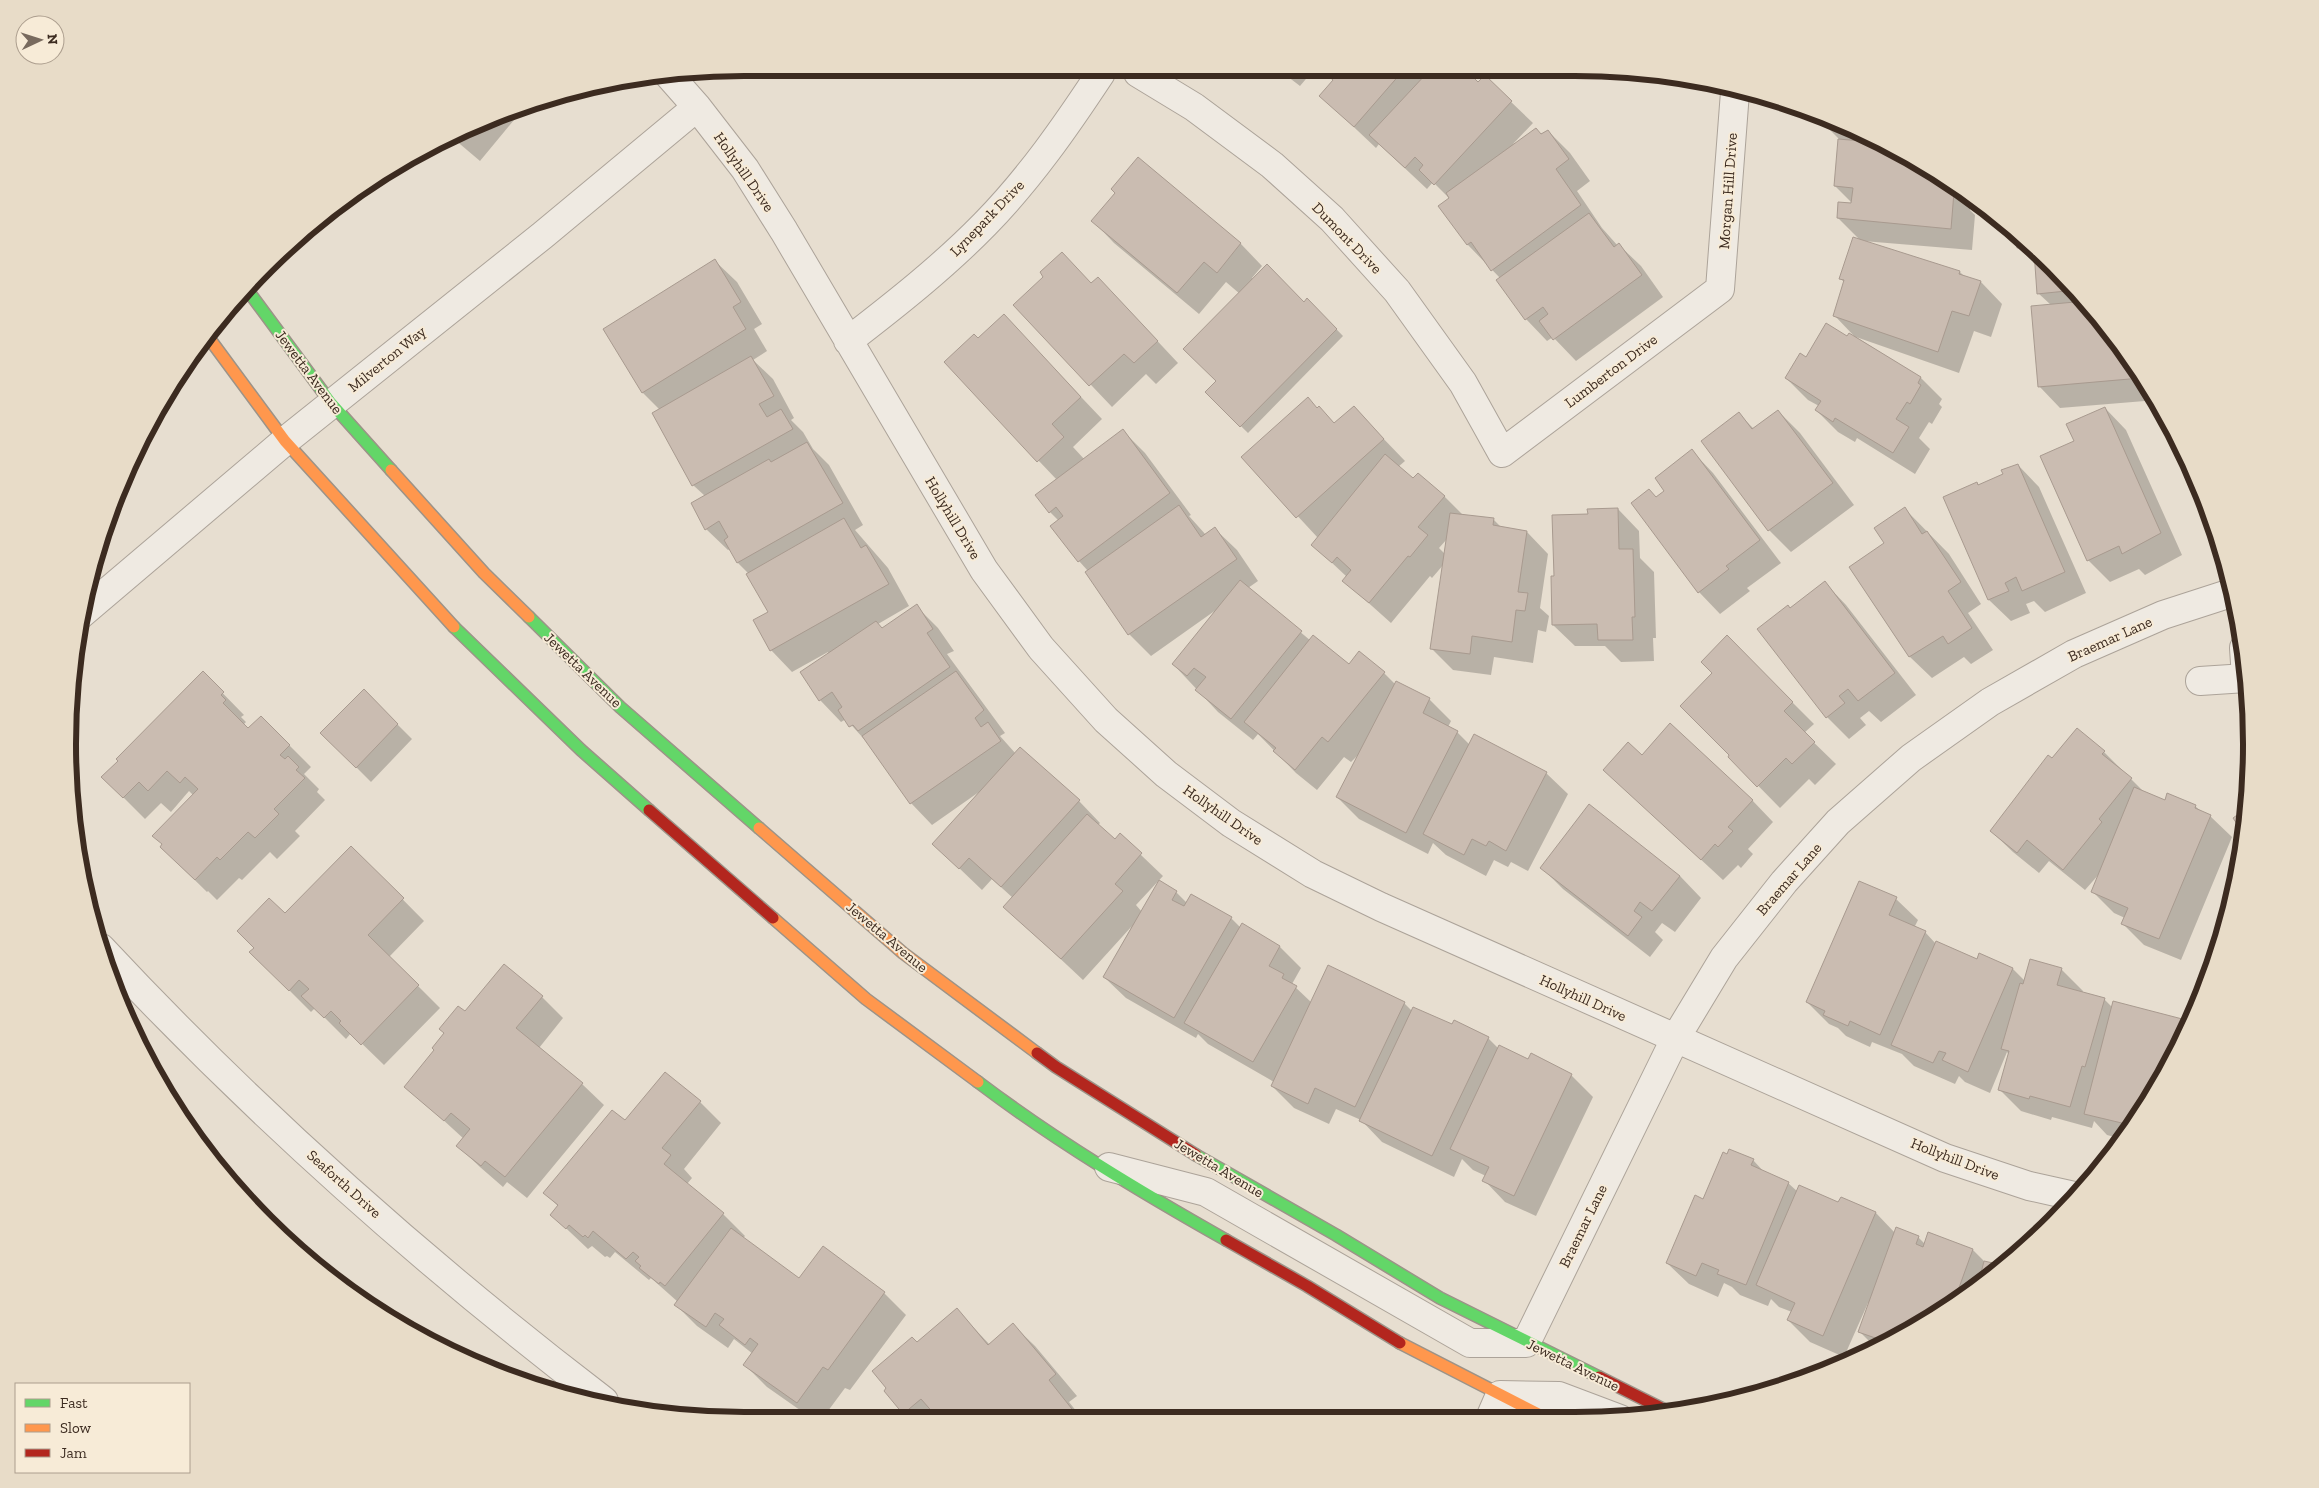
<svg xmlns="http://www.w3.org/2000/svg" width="2319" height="1488" viewBox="0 0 2319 1488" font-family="'Zilla Slab',serif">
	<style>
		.shadow { fill: #0003; fill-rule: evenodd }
		.building { fill: #cabcb1; stroke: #a89a8f }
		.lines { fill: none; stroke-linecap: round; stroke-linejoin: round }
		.street-casing { stroke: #aca399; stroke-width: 30 }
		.fast-casing { stroke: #9c9388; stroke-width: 14 }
		.slow-casing { stroke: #9c9388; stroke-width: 14 }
		.jam-casing { stroke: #9c9388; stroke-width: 14 }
		.street { stroke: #efeae2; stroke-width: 28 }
		.fast { stroke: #63d668; stroke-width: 11 }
		.slow { stroke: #ff974d; stroke-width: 11 }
		.jam { stroke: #b3261e; stroke-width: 11 }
		.labels { text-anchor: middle; stroke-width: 4; stroke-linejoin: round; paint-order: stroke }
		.street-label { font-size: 15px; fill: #3c2b20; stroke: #f7ebd7 }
		.rim { fill: none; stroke: #3c2b20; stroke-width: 6 }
	</style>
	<rect width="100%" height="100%" fill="#e7ded0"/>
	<!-- shadow -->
	<path class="shadow" d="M1283,73H1311L1300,86Z
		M1326,73H1467L1478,84L1485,77L1533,123L1513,144L1548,131L1570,153L1590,181L1577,191L1602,228L1618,246L1619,245L1641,266L1663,297L1576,361L1553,337L1547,341L1526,319L1501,279L1468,245L1440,206L1450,199L1433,182L1427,189L1379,144L1376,148L1321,96L1334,81Z
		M528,103L480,161L454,139L527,103Z
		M1834,119L1971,198L1970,210L1975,215L1972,250L1863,241L1960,272L1965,277L1981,282L2002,304L1991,337L1974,331L1959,373L1856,337L1921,378L1942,399L1939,404L1942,407L1932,424L1929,422L1919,438L1930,449L1915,474L1857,438L1855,442L1838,432L1816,410L1819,406L1808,400L1786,378L1806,359L1848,338L1855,337L1834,315L1845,283L1840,278L1860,240L1838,218L1854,205L1835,186L1840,140L1824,124Z
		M1138,158L1241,244L1262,266L1252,278L1253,280L1304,303L1308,300L1343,336L1248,433L1206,392L1218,381L1240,294L1226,282L1199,314L1114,243L1093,221L1116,193Z
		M2017,236L2084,298L2157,400L2060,408L2039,386L2051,305L2038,293L2036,265L2018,247Z
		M715,261L737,282L762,324L754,329L767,351L753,360L773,379L794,418L791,420L803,432L813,449L829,465L863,525L855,530L888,568L909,606L878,624L883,629L916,606L938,628L954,651L947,654L1005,733L1000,736L1016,754L1079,801L1100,823L1098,825L1115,840L1120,835L1163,876L1136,905L1142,912L1159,882L1176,892L1187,903L1231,918L1241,928L1280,947L1301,968L1292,984L1312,1003H1404L1412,1011L1488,1038L1499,1049L1571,1075L1593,1097L1536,1216L1505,1202L1484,1180L1486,1176L1473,1170L1462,1159L1454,1177L1382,1142L1361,1120L1336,1109L1329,1124L1294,1108L1272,1086L1274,1082L1208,1044L1198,1034L1196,1038L1126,998L1104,977L1132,926L1083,980L1005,907L1013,898L992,879L982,890L934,844L979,792L932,825L911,803L872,748L846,719L841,722L820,700L828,652L792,672L771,650L769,612L749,574L738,563L730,549L728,550L706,529L705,496L693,485L660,410L643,393L604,329Z
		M1092,284L1119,300L1178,363L1156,384L1146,374L1112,407L1015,305Z
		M1025,338L1102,419L1073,447L1085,460L1123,431L1145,453L1191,515L1189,516L1206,535L1215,529L1237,550L1258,581L1248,588L1311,641L1349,666L1384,673L1395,684L1429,699L1451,721L1448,727L1457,732L1470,745L1546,773L1568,794L1528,871L1511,862L1508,867L1494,860L1486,876L1446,855L1433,843L1428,854L1359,819L1337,797L1360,753L1351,762L1344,757L1317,790L1296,773L1258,734L1253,740L1218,712L1173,664L1216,610L1151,656L1129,634L1086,572L1088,571L1079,561L1059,521L1050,512L1057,480L945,362L979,340Z
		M1353,407L1405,461L1398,467L1414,480L1444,496L1465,517L1493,519L1502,528L1527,532L1548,554L1540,608L1549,616L1546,632L1538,630L1533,663L1494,657L1491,675L1453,670L1431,648L1444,564L1432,578L1430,576L1391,623L1344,581L1347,577L1313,545L1318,538L1243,457L1319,408L1335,424ZM1447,539L1445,554L1439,548Z
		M2105,408L2126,430L2182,555L2145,575L2139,569L2110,582L2088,560L2076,442Z
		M1778,411L1800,433L1854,505L1791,552L1769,530L1702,441L1739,414L1754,429Z
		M1692,451L1713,473L1781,563L1747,588L1750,591L1720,614L1699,592L1657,498L1666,492Z
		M2018,465L2039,487L2086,593L2045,612L2034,601L2026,604L2030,613L2011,621L1989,600L1944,497L1977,483L1980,486L2005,474Z
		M1618,509L1639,531L1640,558L1654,572L1656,638H1653L1654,661L1621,662L1605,646H1575L1553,625L1555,577L1589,515Z
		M1905,509L1949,554L1981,604L1968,613L1993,650L1971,664L1964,657L1932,678L1910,657L1850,567L1886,544Z
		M1825,583L1846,605L1916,695L1881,722L1869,711L1860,718L1866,725L1849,739L1827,717L1759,629L1790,609Z
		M1727,637L1814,724L1804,733L1836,764L1815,785L1809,779L1780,808L1730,757L1714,674Z
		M203,673L244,715L241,717L246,722L243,725L248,730L261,717L311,767L304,774L319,789L317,792L325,800L295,831L300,836L277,859L270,852L242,880L239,878L217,900L208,891L207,892L161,847L193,795L189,791L171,812L161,803L145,819L103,777Z
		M364,691L412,739L371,782L322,733Z
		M2077,729L2104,752L2145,793L2166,802L2195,806L2202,812L2210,816L2232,837L2181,960L2144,945L2123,924L2125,918L2114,913L2093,892L2100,873L2085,890L2049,861L2039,873L2013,852L1991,831Z
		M1604,770L1752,800L1773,822L1748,849L1753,854L1741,868L1738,865L1723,880Z
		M351,847L424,921L389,957L440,1008L384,1065L351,1033L346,1039L315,1008L311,1012L251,952Z
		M1542,868L1680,876L1701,898L1675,932L1662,923L1655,932L1663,940L1650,957L1563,889Z
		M1896,899L1918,920L1914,928L1925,932L1936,944L1978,961L1980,955L2013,969L2025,981L2061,969L2083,991L2082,993L2104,999L2113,1008L2114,1003L2190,1022L2182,1043L2122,1139L2107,1135L2094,1121L2092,1128L2052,1117L2051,1120L2021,1111L2000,1090L2009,1055L2007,1052L1990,1093L1965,1082L1959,1076L1955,1084L1914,1066L1902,1054L1872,1042L1870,1047L1846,1036L1838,1028L1829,1024L1807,1002Z
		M542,997L563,1018L539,1048L582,1084L604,1105L527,1198L507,1182L503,1187L480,1167L458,1146L464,1139L406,1086L465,1013Z
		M700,1102L721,1123L684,1169L692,1178L687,1184L723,1214L745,1236L743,1238L800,1280L884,1293L906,1315L850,1390L845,1388L825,1415H807L767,1387L745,1365L753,1354L734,1339L728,1348L697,1326L676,1305L678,1302L651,1278L649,1280L615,1252L610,1258L607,1256L605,1257L592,1246L588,1249L552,1215L559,1207L545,1193L625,1122Z
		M1753,1160L1765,1173L1788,1183L1798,1192L1838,1204L1841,1198L1876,1213L1895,1233L1918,1237L1925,1244L1929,1234L1973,1250L1985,1262L2001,1266L1877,1349L1860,1332L1870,1304L1868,1303L1844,1357L1810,1342L1788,1320L1792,1312L1779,1307L1771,1299L1768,1306L1740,1295L1732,1287L1724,1283L1718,1297L1689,1284L1667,1263L1704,1201Z
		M957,1310L990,1345L1013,1325L1035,1346L1077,1396L1069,1402L1081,1417L906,1416L885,1391L917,1344Z"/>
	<!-- building -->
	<path class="building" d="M1325,73H1401L1354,127L1319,96L1333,80Z
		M1427,73H1469L1478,82L1485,75L1512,101L1434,185L1419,170L1423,165L1415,157L1405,168L1369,135Z
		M1823,116L1834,119L1847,127L1823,124Z
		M1536,128L1541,134L1548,130L1569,159L1556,169L1581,205L1491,271L1471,242L1467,245L1438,206L1449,198L1446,193Z
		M1838,139L1874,142L1949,185L1948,192H1954L1951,229L1837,218L1838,202L1851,203L1853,188L1834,186Z
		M1138,157L1241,243L1217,273L1204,262L1177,293L1091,221L1115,193L1111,189Z
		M1589,213L1614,247L1619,243L1642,275L1553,340L1539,321L1548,314L1543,307L1525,320L1496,280Z
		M2016,234L2029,247L2017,248Z
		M1853,237L1960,271L1959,274L1981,281L1969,316L1952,311L1938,352L1833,316L1844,280L1839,279Z
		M2034,251L2076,290L2037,294Z
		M1062,252L1091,283L1098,277L1158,341L1134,363L1124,354L1089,386L1013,305L1043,277L1040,272Z
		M715,259L741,302L733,307L746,329L642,393L603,329Z
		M1267,264L1304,302L1307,298L1337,329L1240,427L1205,392L1216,381L1183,349Z
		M2086,301L2141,378L2038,387L2031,306Z
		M1004,314L1081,397L1052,424L1064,437L1037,462L944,362L974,334L978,338Z
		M1826,323L1847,336L1849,333L1921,377L1918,383L1921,385L1910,404L1907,402L1896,419L1909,427L1893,453L1835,418L1833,422L1815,410L1821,401L1785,378L1800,353L1806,357Z
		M751,356L774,396L759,404L767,417L781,409L793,429L692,486L652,413Z
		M1308,397L1317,408L1319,406L1334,423L1354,406L1384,439L1296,518L1241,457Z
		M2105,407L2161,533L2122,554L2119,546L2087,561L2040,456L2074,441L2066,424Z
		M1778,410L1833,483L1768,531L1701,441L1739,412L1752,429Z
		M1123,429L1170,493L1078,562L1050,526L1063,516L1056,507L1049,513L1035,495Z
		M807,442L843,503L737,563L724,540L728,537L719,521L705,530L691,503L769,459L771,462Z
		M1692,449L1760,540L1726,566L1729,569L1698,593L1631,503L1649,489L1656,497L1664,491L1655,478Z
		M1385,454L1413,478L1418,473L1445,496L1418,527L1428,535L1410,557L1408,556L1369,603L1342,581L1351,570L1337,557L1332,563L1311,545Z
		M2018,464L2065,572L2022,591L2016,577L2005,583L2009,591L1988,600L1943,497L1977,482L1978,485L2003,474L2001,470Z
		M1179,505L1201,537L1215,527L1237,559L1128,635L1085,572Z
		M1905,507L1922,534L1927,531L1961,582L1948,591L1972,628L1948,644L1943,636L1909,657L1849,567L1884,543L1874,528Z
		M1618,508L1619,549H1633L1635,617H1632L1633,640H1598L1597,624L1552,625L1551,576H1554L1552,515L1588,514L1587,509Z
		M1450,513L1494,518L1493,525L1527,531L1518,592L1528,593L1525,611L1516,610L1512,642L1472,636L1470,654L1430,649Z
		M844,518L861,548L866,545L889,584L770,651L753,620L768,612L746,574Z
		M1240,580L1302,631L1231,719L1195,690L1206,677L1194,668L1187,676L1172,664Z
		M1825,581L1895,673L1858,701L1848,689L1839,696L1845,703L1826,718L1757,629L1788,605L1790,608Z
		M917,604L933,629L927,633L950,667L858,731L853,725L849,727L838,710L842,707L832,692L819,701L800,672L876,621L882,628Z
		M1313,635L1349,664L1359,651L1385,672L1328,742L1322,737L1295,770L1273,751L1276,748L1244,722Z
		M1727,635L1793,702L1784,711L1815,742L1792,764L1786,758L1757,787L1728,757L1729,755L1680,706L1712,673L1701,662Z
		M203,671L224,692L221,695L226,700L223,703L248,728L261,716L290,745L280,755L285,759L288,756L299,767L296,770L305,778L274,809L279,814L255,838L248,832L220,860L217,857L195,880L160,847L162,844L152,836L198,789L185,777L180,783L167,771L148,791L139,782L123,798L101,777L118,761L116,759Z
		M956,671L984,710L975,718L981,727L988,722L1001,741L910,804L862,736Z
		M1396,681L1430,698L1423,713L1458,731L1406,833L1336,797Z
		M364,689L398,724L356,768L320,733Z
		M1670,723L1753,800L1728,827L1733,831L1718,847L1715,844L1701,860L1603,770L1628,742L1642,755Z
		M2077,728L2105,751L2102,754L2132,778L2099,819L2102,822L2063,870L2027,840L2017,853L1990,831L2048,755L2052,758Z
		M1474,734L1547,772L1506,851L1489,841L1486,846L1472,839L1464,855L1423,834Z
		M1020,747L1080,800L1001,887L969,858L959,869L932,844Z
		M2134,787L2165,800L2167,793L2196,805L2195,808L2211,815L2159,939L2121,924L2128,908L2091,892Z
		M1589,804L1680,876L1652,911L1640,902L1634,911L1642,917L1628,936L1540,868Z
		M2247,808L2243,833L2233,818Z
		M1087,814L1115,839L1120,833L1142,853L1115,884L1123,891L1061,959L1003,907Z
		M351,846L404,898L368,935L419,985L361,1045L339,1023L341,1021L331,1011L324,1018L301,996L309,989L299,980L289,991L249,952L254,948L237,931L269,898L285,913Z
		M1159,880L1177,891L1172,900L1184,906L1191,894L1232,917L1174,1018L1103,977Z
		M1859,881L1897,897L1889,915L1926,931L1880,1035L1850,1021L1848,1026L1823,1015L1825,1011L1806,1002Z
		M1242,923L1280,946L1269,966L1284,974L1282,978L1297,986L1253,1062L1184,1023Z
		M1936,941L1977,959L1979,953L2013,968L1968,1072L1942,1060L1946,1053L1939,1051L1933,1063L1891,1045Z
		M2030,959L2062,968L2057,985L2105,998L2085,1067L2082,1066L2070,1107L2030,1096L2029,1099L1998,1090L2009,1051L2001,1049L2020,983L2023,984Z
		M504,964L543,996L516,1028L583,1083L505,1177L485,1161L481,1166L456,1146L470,1129L451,1113L444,1121L404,1087L434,1050L432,1048L444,1033L439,1029L458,1006L465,1011Z
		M1328,965L1405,1002L1355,1107L1315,1088L1308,1104L1271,1086Z
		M2113,1001L2190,1021L2182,1043L2143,1105L2136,1103L2130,1125L2084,1114Z
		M1413,1007L1452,1024L1454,1020L1489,1037L1432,1156L1359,1121Z
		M1499,1045L1528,1059L1531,1053L1572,1074L1514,1196L1482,1181L1489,1167L1450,1149Z
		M665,1072L701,1101L662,1148L671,1155L664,1164L724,1213L665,1286L660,1282L659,1284L639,1268L641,1266L635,1261L639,1257L633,1252L626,1259L593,1231L588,1238L585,1235L583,1237L569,1225L566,1229L550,1215L558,1205L543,1193L612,1110L625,1120Z
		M1729,1149L1754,1159L1751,1165L1789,1182L1746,1285L1717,1274L1719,1270L1702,1263L1696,1276L1666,1263L1695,1195L1703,1199L1723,1152L1727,1154Z
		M1799,1185L1838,1202L1841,1197L1876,1212L1823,1336L1787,1320L1795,1303L1756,1285Z
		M1896,1227L1919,1236L1916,1244L1923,1247L1928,1232L1973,1249L1956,1296L1887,1342L1858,1332Z
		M731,1228L799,1278L823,1246L885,1292L828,1370L823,1367L797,1403L743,1365L758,1344L750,1338L745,1345L719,1325L724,1319L715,1313L706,1327L674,1305Z
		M1984,1261L2002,1265L1979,1281Z
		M957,1308L988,1345L1013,1323L1056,1374L1049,1380L1072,1409L1063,1417L936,1416L921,1399L903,1414L884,1391L886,1388L872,1371L912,1337L917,1342Z"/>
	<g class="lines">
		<defs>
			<path id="street" d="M667,73L697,107L745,169L784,231L984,570L1041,648L1106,720L1166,774L1231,823L1313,874L1381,907L1945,1158L2029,1186L2074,1196
				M1138,73L1194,107L1272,165L1332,219L1397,291L1463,383L1502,453L1720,289L1735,92
				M848,341C896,304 943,267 985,224C1030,178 1066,126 1101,73
				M80,615L285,441L543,235L697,107
				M2200,681L2246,678L2244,648
				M101,948C255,1113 425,1264 604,1401
				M1109,1167L1206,1192L1470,1343H1526L1675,1039L1724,958L1784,882L1838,822L1911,758L1990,702L2074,654L2163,615L2231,593
				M1490,1418L1500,1395L1559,1396L1620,1419"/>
			<path id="fast" d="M246,288L331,403L391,470
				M529,617L620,707L759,828
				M454,627L581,750L649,810
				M978,1082C1056,1141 1141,1192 1226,1240
				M1196,1155L1336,1235L1440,1298L1599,1377"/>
			<path id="slow" d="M206,334L285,441L454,627
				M391,470L484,573L529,617
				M759,828L903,953L1037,1053
				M773,918L866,999L978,1082
				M1400,1343L1548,1419"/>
			<path id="jam" d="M649,810L773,918
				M1037,1053L1056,1067L1196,1155
				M1226,1240L1307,1286L1400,1343
				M1599,1377L1667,1411"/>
		</defs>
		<!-- street casing -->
		<use href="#street" class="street-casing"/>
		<!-- fast casing -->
		<use href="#fast" class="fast-casing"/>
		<!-- slow casing -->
		<use href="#slow" class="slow-casing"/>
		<!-- jam casing -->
		<use href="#jam" class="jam-casing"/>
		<!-- street -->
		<use href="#street" class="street"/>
		<!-- fast -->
		<use href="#fast" class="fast"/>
		<!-- slow -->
		<use href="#slow" class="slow"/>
		<!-- jam -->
		<use href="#jam" class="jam"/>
	</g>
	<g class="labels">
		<!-- street labels -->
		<g class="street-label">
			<text transform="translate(744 172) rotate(55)" y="5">Hollyhill Drive</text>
			<text transform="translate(1728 191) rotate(-86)" y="5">Morgan Hill Drive</text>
			<text transform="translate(987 218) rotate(-46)" y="5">Lynepark Drive</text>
			<text transform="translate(1347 238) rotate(46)" y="5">Dumont Drive</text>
			<text transform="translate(387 359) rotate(-39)" y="5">Milverton Way</text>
			<text transform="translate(1611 371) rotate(-37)" y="5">Lumberton Drive</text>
			<text transform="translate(309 372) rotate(53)" y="5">Jewetta Avenue</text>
			<text transform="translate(953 518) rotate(59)" y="5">Hollyhill Drive</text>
			<text transform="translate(2110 639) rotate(-24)" y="5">Braemar Lane</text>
			<text transform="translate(583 670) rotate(44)" y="5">Jewetta Avenue</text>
			<text transform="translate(1223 815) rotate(35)" y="5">Hollyhill Drive</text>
			<text transform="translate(1789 879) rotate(-49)" y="5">Braemar Lane</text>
			<text transform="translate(887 937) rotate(40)" y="5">Jewetta Avenue</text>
			<text transform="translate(1583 998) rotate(24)" y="5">Hollyhill Drive</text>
			<text transform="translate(1955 1159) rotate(21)" y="5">Hollyhill Drive</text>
			<text transform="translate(1219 1168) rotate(31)" y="5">Jewetta Avenue</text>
			<text transform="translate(344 1184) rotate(42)" y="5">Seaforth Drive</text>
			<text transform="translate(1583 1226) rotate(-64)" y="5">Braemar Lane</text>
			<text transform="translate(1573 1365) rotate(26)" y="5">Jewetta Avenue</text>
		</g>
	</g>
	<!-- crop -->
	<path d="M0 0H2319V1488H0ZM744 76H1575A668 668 0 0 1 2243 744V744A668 668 0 0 1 1575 1412H744A668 668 0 0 1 76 744V744A668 668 0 0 1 744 76Z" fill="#e8dcc8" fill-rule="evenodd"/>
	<path class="rim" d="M744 76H1575A668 668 0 0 1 2243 744V744A668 668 0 0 1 1575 1412H744A668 668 0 0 1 76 744V744A668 668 0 0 1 744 76Z"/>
	<!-- legend -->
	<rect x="15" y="1383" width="175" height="90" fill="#f7ebd7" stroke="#ac9e8e"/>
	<rect x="25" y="1399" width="25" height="8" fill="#63d668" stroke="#ac9e8e"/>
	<text x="60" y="1408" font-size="15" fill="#3c2b20">Fast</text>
	<rect x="25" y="1424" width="25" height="8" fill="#ff974d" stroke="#ac9e8e"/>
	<text x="60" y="1433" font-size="15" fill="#3c2b20">Slow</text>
	<rect x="25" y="1449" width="25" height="8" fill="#b3261e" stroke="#ac9e8e"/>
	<text x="60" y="1458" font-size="15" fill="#3c2b20">Jam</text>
	<!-- north arrow -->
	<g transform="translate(40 40) rotate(86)"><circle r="24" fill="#f7ebd7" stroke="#ac9e8e"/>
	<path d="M0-4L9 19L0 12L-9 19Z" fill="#786a5e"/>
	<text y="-8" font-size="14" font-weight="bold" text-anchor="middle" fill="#3c2b20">N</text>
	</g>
</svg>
